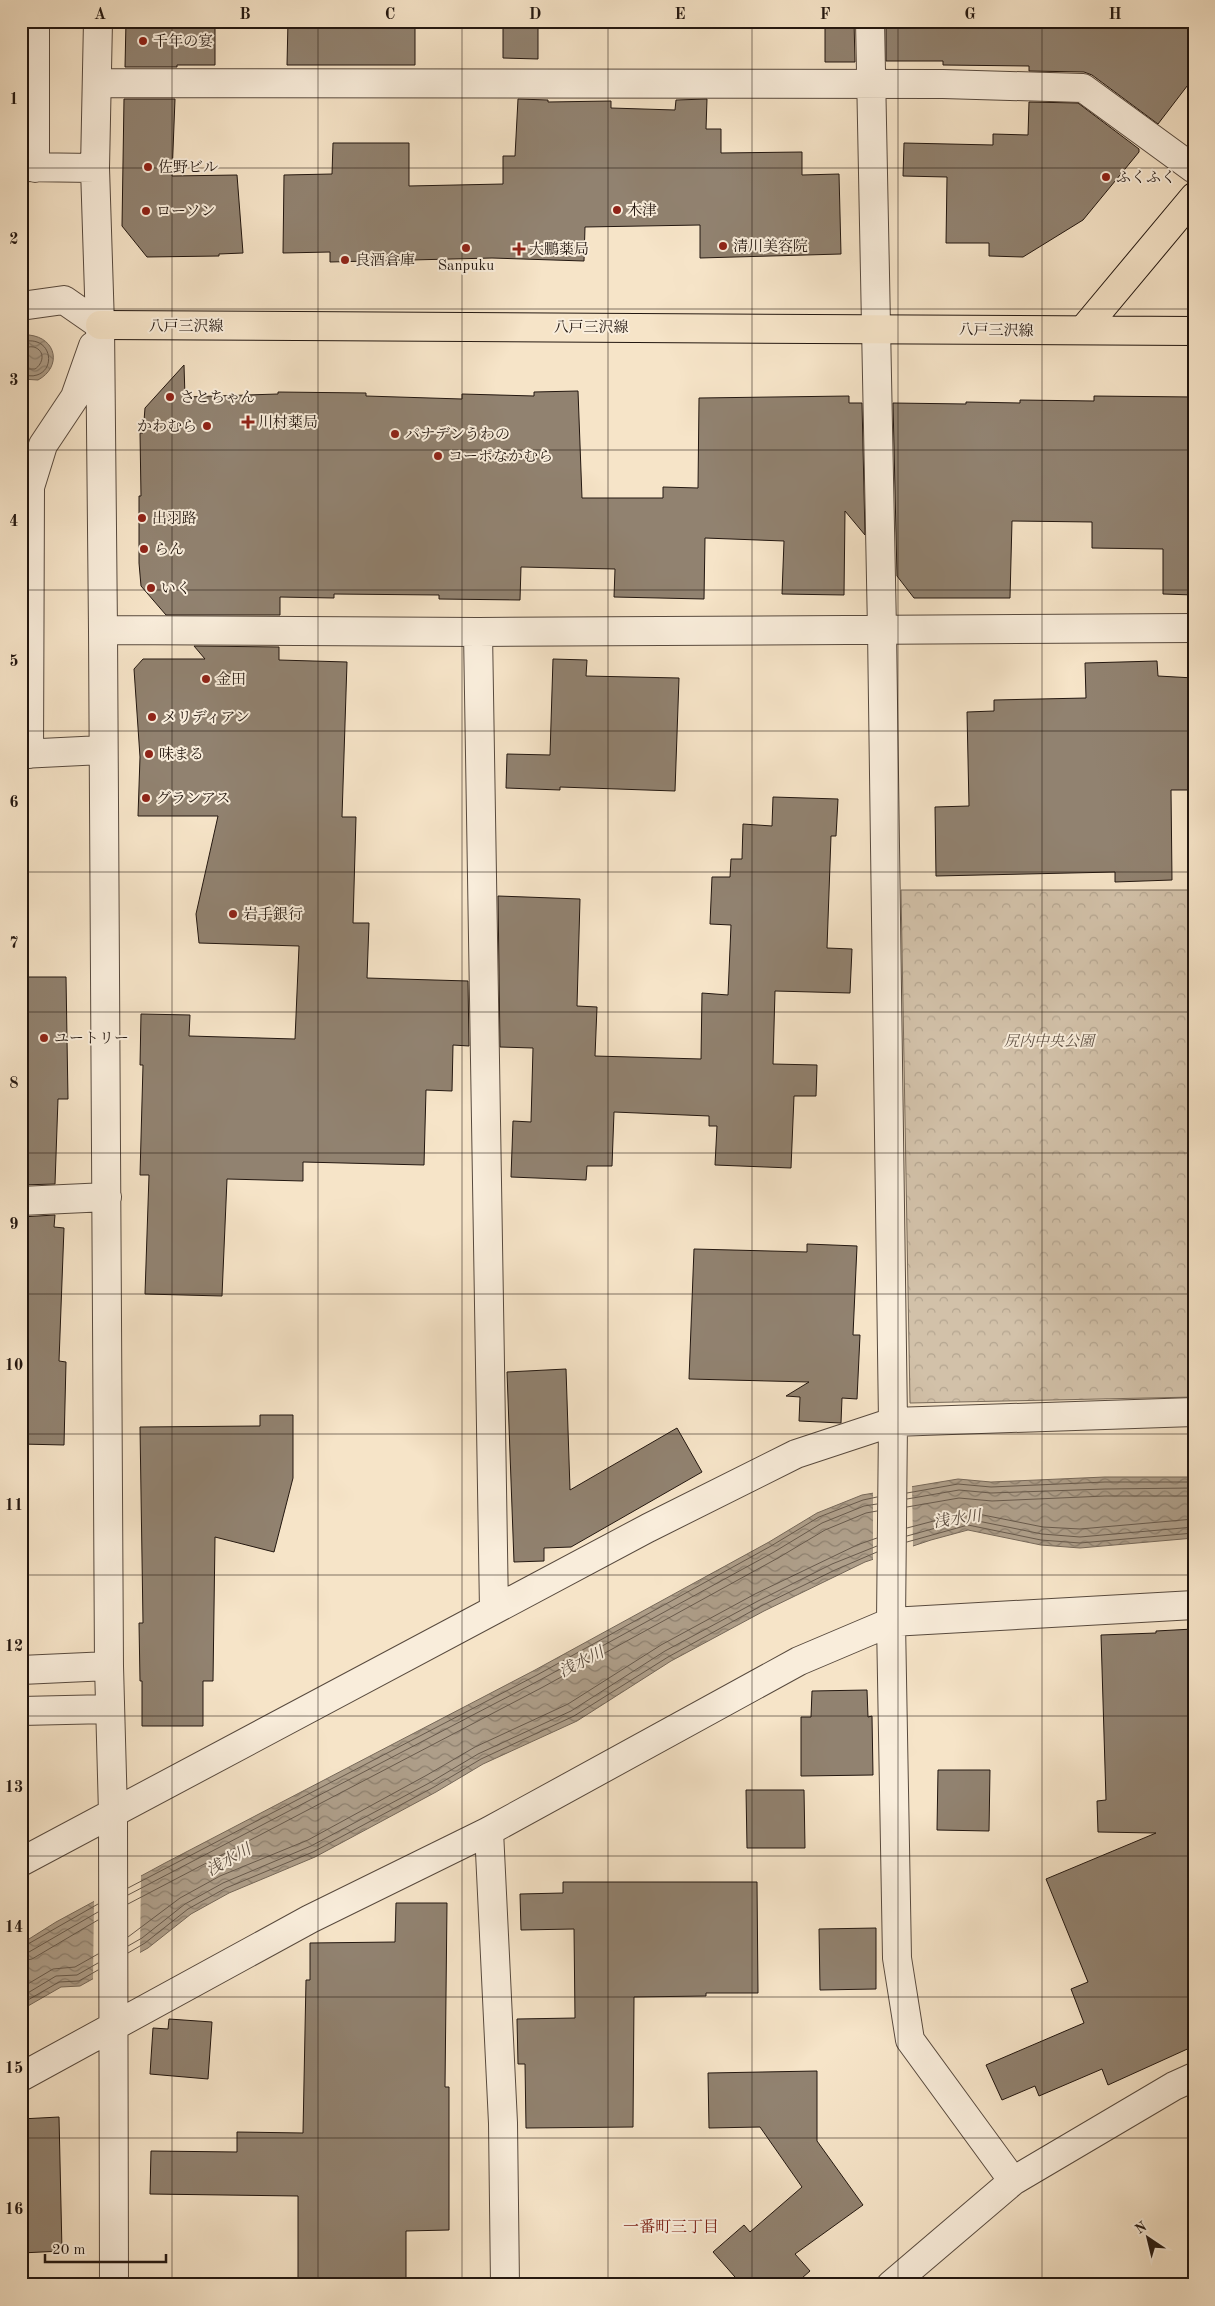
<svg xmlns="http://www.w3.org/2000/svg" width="1215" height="2306" viewBox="0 0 1215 2306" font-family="'Old Standard TT','Noto Serif JP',serif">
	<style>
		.park { fill: url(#park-crowns); stroke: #7a6c5c }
		.water { fill: url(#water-waves); stroke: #766859 }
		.pier { fill: #f6e4c8 }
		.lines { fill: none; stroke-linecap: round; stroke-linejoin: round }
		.shore { stroke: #685a4c; stroke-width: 1 }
		.building { fill: #918270; stroke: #231710 }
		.minor-casing { stroke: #584a3e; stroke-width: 30 }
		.major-casing { stroke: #231710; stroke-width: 30 }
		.minor { stroke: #f9eddb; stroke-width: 28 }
		.major { stroke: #f6e4c8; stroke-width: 28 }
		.grid { fill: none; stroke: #231710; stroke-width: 1; stroke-opacity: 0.55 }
		.poi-dot { fill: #8f2418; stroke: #f9eddb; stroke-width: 2 }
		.labels { text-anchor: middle; stroke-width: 4; stroke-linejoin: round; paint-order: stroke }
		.poi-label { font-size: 15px; fill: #231710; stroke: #f9eddb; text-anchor: start }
		.street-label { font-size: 15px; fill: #231710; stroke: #f9eddb }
		.park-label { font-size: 15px; font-style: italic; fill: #605246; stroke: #f9eddb }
		.water-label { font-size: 16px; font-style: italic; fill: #5b4d40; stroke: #f9eddb }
		.neighbourhood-label { font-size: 16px; fill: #7a1f14; stroke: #f9eddb }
		.neatline { fill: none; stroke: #231710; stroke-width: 2 }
		.grid-label { font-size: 16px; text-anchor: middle; font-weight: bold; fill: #231710 }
	</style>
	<defs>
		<pattern id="park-crowns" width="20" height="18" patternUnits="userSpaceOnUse" patternTransform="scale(1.25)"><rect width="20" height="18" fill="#d2c1a9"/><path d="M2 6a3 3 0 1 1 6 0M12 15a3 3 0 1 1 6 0" fill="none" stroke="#b4a590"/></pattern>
		<pattern id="water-waves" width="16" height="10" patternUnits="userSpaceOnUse" patternTransform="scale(1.25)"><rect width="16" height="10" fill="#ae9e89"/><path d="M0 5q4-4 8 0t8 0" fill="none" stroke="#8d806f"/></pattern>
	</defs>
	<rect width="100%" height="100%" fill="#f6e4c8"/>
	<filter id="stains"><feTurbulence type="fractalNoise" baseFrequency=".004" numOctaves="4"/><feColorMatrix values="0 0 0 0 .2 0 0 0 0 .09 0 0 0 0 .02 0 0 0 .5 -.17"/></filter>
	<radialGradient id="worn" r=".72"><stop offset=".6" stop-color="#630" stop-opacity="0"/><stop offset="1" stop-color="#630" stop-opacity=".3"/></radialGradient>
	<!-- park -->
	<path class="park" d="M901,890H1194V1397L910,1403Z"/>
	<!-- water -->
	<path class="water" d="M29,335C57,338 62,367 38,380L21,379V338Z
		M1105,1477H1194V1538L1080,1548L1041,1545L968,1530L931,1540L865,1562L764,1611L671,1661L577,1721L483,1764L436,1792L315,1857L229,1893L191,1914L148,1948L80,1986L61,1987L21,2010V1944L56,1922L165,1863L535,1670L769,1542L817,1513L862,1495L958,1479L991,1482Z"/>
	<!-- pier -->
	<path class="pier" d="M912,1485L913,1548L873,1561V1491Z
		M141,1873L140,1955L93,1982L94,1898Z"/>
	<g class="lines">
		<!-- shore -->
		<path class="shore" d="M21,342C27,341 31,340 37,342C52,347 53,370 37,375C32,377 26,375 21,375
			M21,348C25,348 30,346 34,347C46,351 43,364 35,369H21
			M907,1493L958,1484L991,1487L1105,1482H1194
			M907,1499L959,1490L991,1493L1105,1489L1194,1488
			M907,1507L959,1498L992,1501L1105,1496H1194
			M907,1528L968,1512L1043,1527L1080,1529L1194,1519
			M907,1536L968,1519L1042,1534L1080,1537L1194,1527
			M907,1542L968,1525L1041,1540L1080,1543L1194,1533
			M128,1888L537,1675L771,1546L819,1517L863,1500L877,1497
			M128,1895L540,1680L774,1552L822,1523L864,1506L877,1504
			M128,1904L543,1687L778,1558L825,1530L866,1513L877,1511
			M128,1937L180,1898L220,1876L308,1840L427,1775L475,1747L568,1704L661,1645L755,1594L857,1545L877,1538
			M128,1946L142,1938L185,1904L223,1883L311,1846L431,1782L478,1754L571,1711L665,1651L758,1601L832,1564L877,1546
			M21,1948L98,1904
			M128,1953L145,1943L188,1909L226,1888L313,1852L434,1787L481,1759L574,1716L668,1657L761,1606L835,1570L877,1552
			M21,1954L29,1952L98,1912
			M21,1961L32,1959L98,1920
			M21,1988L53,1969L75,1967L98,1954
			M21,1997L56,1976L77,1975L98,1963
			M21,2004L59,1982L79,1981L98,1970"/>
	</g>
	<!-- building -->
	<path class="building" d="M126,21H215V65H177V67H125Z
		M288,21H415V65H287Z
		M503,21H538V59L503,58Z
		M825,21H854L855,62H825Z
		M886,21H1194V77L1158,124L1092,75L1084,72L1029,71V66L943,65V61H886Z
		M124,99H175L172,176L237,175L243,253L219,254V256L147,257L122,226Z
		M518,99L548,100V102L611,101V108L675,110L676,100L707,99L706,129H721V153L802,152V175L839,174L841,254L700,258V225L585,227L584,261L492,258L330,262V252L283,253L284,175L332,174L333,143H409V186L503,184V156H515Z
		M1029,102L1078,103L1139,149V152L1083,220L1023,257L989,256V243H946L947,177L903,176L904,143L993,145V134L1028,135Z
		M184,365L185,397L278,394V392L366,393V396L462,399V394L534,396V392L578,391L582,498H663V487L698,488L699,398L849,396V403H862L865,535L845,511L844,595L782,594L784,541L705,538L704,599L614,597L615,569L521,567L520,600L439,599V595L334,594V598L280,597V615H166L141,586L139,563V496H141L140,433H143L145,408Z
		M1094,396L1194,397V595L1163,594V549L1092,548V522L1012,521L1010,598H914L897,576L893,403L966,404V402L1020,403V400L1094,401Z
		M194,646L279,647V660L347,662L342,817H356L353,923H369L367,978L468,981L469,1046L453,1045L452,1091L426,1090L424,1165L303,1162V1181L227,1179L222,1296L145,1294L149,1175H140L143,1065H140L141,1014L190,1015L189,1036L295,1039L299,946L199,943L196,914L218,816H138L140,757L134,669L143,659H205Z
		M553,659L587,660L586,676L679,678L675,791L560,787V790L506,788L507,754L550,755Z
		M1157,661L1158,676L1194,678V790H1171L1172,880L1115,882V872L936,876L935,807L969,806L967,712L994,711V700L1086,698L1085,663Z
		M773,797L838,799L836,836H831L827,948L852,949L850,993L775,991L773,1064L817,1065L816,1096H794L791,1168L715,1165L717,1126H709V1116L614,1112L612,1166H587L586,1180L511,1177L513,1121L531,1122L533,1048L500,1047L498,896L580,899L577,1006L597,1007L595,1056L701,1059L702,993L728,995L731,925L710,924L712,877H730L731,859H742L743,824L772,826Z
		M21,977H66L68,1099H58L55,1184L21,1185Z
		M55,1215L54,1227L64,1228L59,1361L66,1362L64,1445L21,1444V1217Z
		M807,1244L857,1246L853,1335H860L857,1399L842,1398L841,1423L799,1421L800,1397L786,1396L809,1382L689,1379L694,1249L807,1252Z
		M566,1369L570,1490L677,1428L702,1472L571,1547L544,1548V1561L514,1562L507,1372Z
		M260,1415H293V1478L274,1552L215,1537L213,1681H203V1726H142V1681H140L139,1623H143L140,1427L260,1426Z
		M1193,1629L1194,2046L1108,2085L1102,2069L1039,2096L1035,2086L1002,2100L986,2065L1084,2023L1071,1989L1088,1982L1046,1879L1156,1833L1098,1832L1097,1801L1106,1800L1101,1635L1156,1633V1631Z
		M867,1690L868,1717L872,1716L873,1775L801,1776V1717H811L812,1691Z
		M938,1770H990L989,1831L937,1830Z
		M746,1790H804L805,1848H747Z
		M563,1882H757L758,1993H706V1996L634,1997L633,2127L526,2128L525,2064H518L517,2019L575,2018L574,1929L521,1930L520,1894L563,1893Z
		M396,1903H447L445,2087H449V2230L406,2231V2285H298V2196L150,2194L151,2151L237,2152V2132L303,2133L306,1980H310V1943L395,1942Z
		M876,1928V1989L820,1990L819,1929Z
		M169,2019L212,2022L208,2079L150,2074L153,2028L168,2029Z
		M817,2071V2141L863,2205L795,2254L810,2271L794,2285H742L713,2252L744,2225L750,2232L802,2187L760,2127L709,2128L708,2073Z
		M59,2117L62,2251L21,2253V2119Z"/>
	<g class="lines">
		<defs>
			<path id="minor" d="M98,21L95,168L100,325L103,630L109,1666L113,1813L114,2285
				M870,21L882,630L893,1422L891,1622L897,1958L910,2040L1013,2181
				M97,83L943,84L1083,88L1194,169
				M21,167L95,168
				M35,168V21
				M21,306L64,300L100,325
				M103,630L478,632L1194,628
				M478,632L494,1610L648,1528L796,1454L893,1422L1194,1412
				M21,754L102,750
				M29,754L30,487L43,445L75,397L93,346
				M21,1201L107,1197
				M21,1670L109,1666
				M21,1711L110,1709
				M489,1831L503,2123L505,2285
				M21,1862L494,1610
				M21,2077L310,1919L489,1831L799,1661L891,1622L1194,1605
				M891,2285L1013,2181L1174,2086L1194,2077"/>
			<path id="major" d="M100,325L1194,331
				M1083,330L1194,197"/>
		</defs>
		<!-- minor casing -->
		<use href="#minor" class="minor-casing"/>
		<!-- major casing -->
		<use href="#major" class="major-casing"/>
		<!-- minor -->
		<use href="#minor" class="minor"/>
		<!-- major -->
		<use href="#major" class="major"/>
	</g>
	<!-- grid -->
	<path class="grid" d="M172,21V2285M318,21V2285M462,21V2285M608,21V2285M752,21V2285M898,21V2285M1042,21V2285M21,168H1194M21,309H1194M21,450H1194M21,590H1194M21,731H1194M21,872H1194M21,1012H1194M21,1153H1194M21,1294H1194M21,1434H1194M21,1575H1194M21,1716H1194M21,1856H1194M21,1997H1194M21,2138H1194"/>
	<!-- markers -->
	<g class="poi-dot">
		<circle cx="143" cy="41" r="5"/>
		<circle cx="148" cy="167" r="5"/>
		<circle cx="1106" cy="177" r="5"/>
		<circle cx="617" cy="210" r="5"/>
		<circle cx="146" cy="211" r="5"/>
		<circle cx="723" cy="246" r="5"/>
		<circle cx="466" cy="248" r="5"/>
		<path d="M516.5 241.5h5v5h5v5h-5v5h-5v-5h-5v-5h5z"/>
		<circle cx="345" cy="260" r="5"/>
		<circle cx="170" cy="397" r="5"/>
		<path d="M245.5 414.5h5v5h5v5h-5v5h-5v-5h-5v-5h5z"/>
		<circle cx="207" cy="426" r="5"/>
		<circle cx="395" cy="434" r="5"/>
		<circle cx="438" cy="456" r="5"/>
		<circle cx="142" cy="518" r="5"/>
		<circle cx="144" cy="549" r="5"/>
		<circle cx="151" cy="588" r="5"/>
		<circle cx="206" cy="679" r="5"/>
		<circle cx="152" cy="717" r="5"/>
		<circle cx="149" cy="754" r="5"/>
		<circle cx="146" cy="798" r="5"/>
		<circle cx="233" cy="914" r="5"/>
		<circle cx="44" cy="1038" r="5"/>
	</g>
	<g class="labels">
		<!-- poi labels -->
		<g class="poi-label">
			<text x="153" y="46">千年の宴</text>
			<text x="158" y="172">佐野ビル</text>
			<text x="1116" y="182">ふくふく</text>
			<text x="627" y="215">木津</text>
			<text x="156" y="216">ローソン</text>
			<text x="733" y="251">清川美容院</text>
			<text x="529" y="254">大鵬薬局</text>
			<text x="355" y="265">良酒倉庫</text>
			<text x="466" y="270" text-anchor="middle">Sanpuku</text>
			<text x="180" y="402">さとちゃん</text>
			<text x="258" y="427">川村薬局</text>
			<text x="197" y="431" text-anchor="end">かわむら</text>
			<text x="405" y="439">パナデンうわの</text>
			<text x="448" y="461">コーポなかむら</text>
			<text x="152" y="523">出羽路</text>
			<text x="154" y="554">らん</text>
			<text x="161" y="593">いく</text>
			<text x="216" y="684">金田</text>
			<text x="162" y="722">メリディアン</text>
			<text x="159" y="759">味まる</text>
			<text x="156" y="803">グランアス</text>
			<text x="243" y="919">岩手銀行</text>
			<text x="54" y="1043">ユートリー</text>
		</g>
		<!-- street labels -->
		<g class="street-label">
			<text x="186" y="331">八戸三沢線</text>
			<text x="591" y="332">八戸三沢線</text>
			<text transform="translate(996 330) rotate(1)" y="5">八戸三沢線</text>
		</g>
		<!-- park labels -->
		<g class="park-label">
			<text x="1049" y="1046">尻内中央公園</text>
		</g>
		<!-- water labels -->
		<g class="water-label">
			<text transform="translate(957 1518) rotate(-8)" y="6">浅水川</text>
			<text transform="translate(581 1661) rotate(-27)" y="6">浅水川</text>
			<text transform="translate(228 1859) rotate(-29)" y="6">浅水川</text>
		</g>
		<!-- neighbourhood labels -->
		<g class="neighbourhood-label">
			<text x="671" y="2232">一番町三丁目</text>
		</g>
	</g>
	<!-- margin -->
	<rect width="1215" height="2306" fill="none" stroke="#f6e4c8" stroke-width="55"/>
	<!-- north arrow -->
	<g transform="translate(1148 2238) rotate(325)" stroke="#f9eddb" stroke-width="4" paint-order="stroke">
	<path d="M0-4L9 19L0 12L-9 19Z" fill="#231710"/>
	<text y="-8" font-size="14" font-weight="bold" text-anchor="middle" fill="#231710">N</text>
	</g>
	<!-- scale -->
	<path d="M45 2254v8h121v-8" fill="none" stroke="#231710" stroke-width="2.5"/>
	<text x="52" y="2254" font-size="15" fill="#231710" stroke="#f9eddb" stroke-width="4" paint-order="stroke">20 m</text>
	<rect x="28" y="28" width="1160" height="2250" class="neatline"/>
	<g class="grid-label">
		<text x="100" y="19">A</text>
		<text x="245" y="19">B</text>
		<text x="390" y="19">C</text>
		<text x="535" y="19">D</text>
		<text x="680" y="19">E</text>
		<text x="825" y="19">F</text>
		<text x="970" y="19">G</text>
		<text x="1115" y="19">H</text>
		<text x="14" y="104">1</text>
		<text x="14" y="244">2</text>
		<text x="14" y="385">3</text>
		<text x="14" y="526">4</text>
		<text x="14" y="666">5</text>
		<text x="14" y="807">6</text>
		<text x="14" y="948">7</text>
		<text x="14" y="1088">8</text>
		<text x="14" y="1229">9</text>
		<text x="14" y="1370">10</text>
		<text x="14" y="1510">11</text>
		<text x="14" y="1651">12</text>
		<text x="14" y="1792">13</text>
		<text x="14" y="1932">14</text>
		<text x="14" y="2073">15</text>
		<text x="14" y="2214">16</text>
	</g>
	<rect width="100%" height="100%" filter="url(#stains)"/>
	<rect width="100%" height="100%" fill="url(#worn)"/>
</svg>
